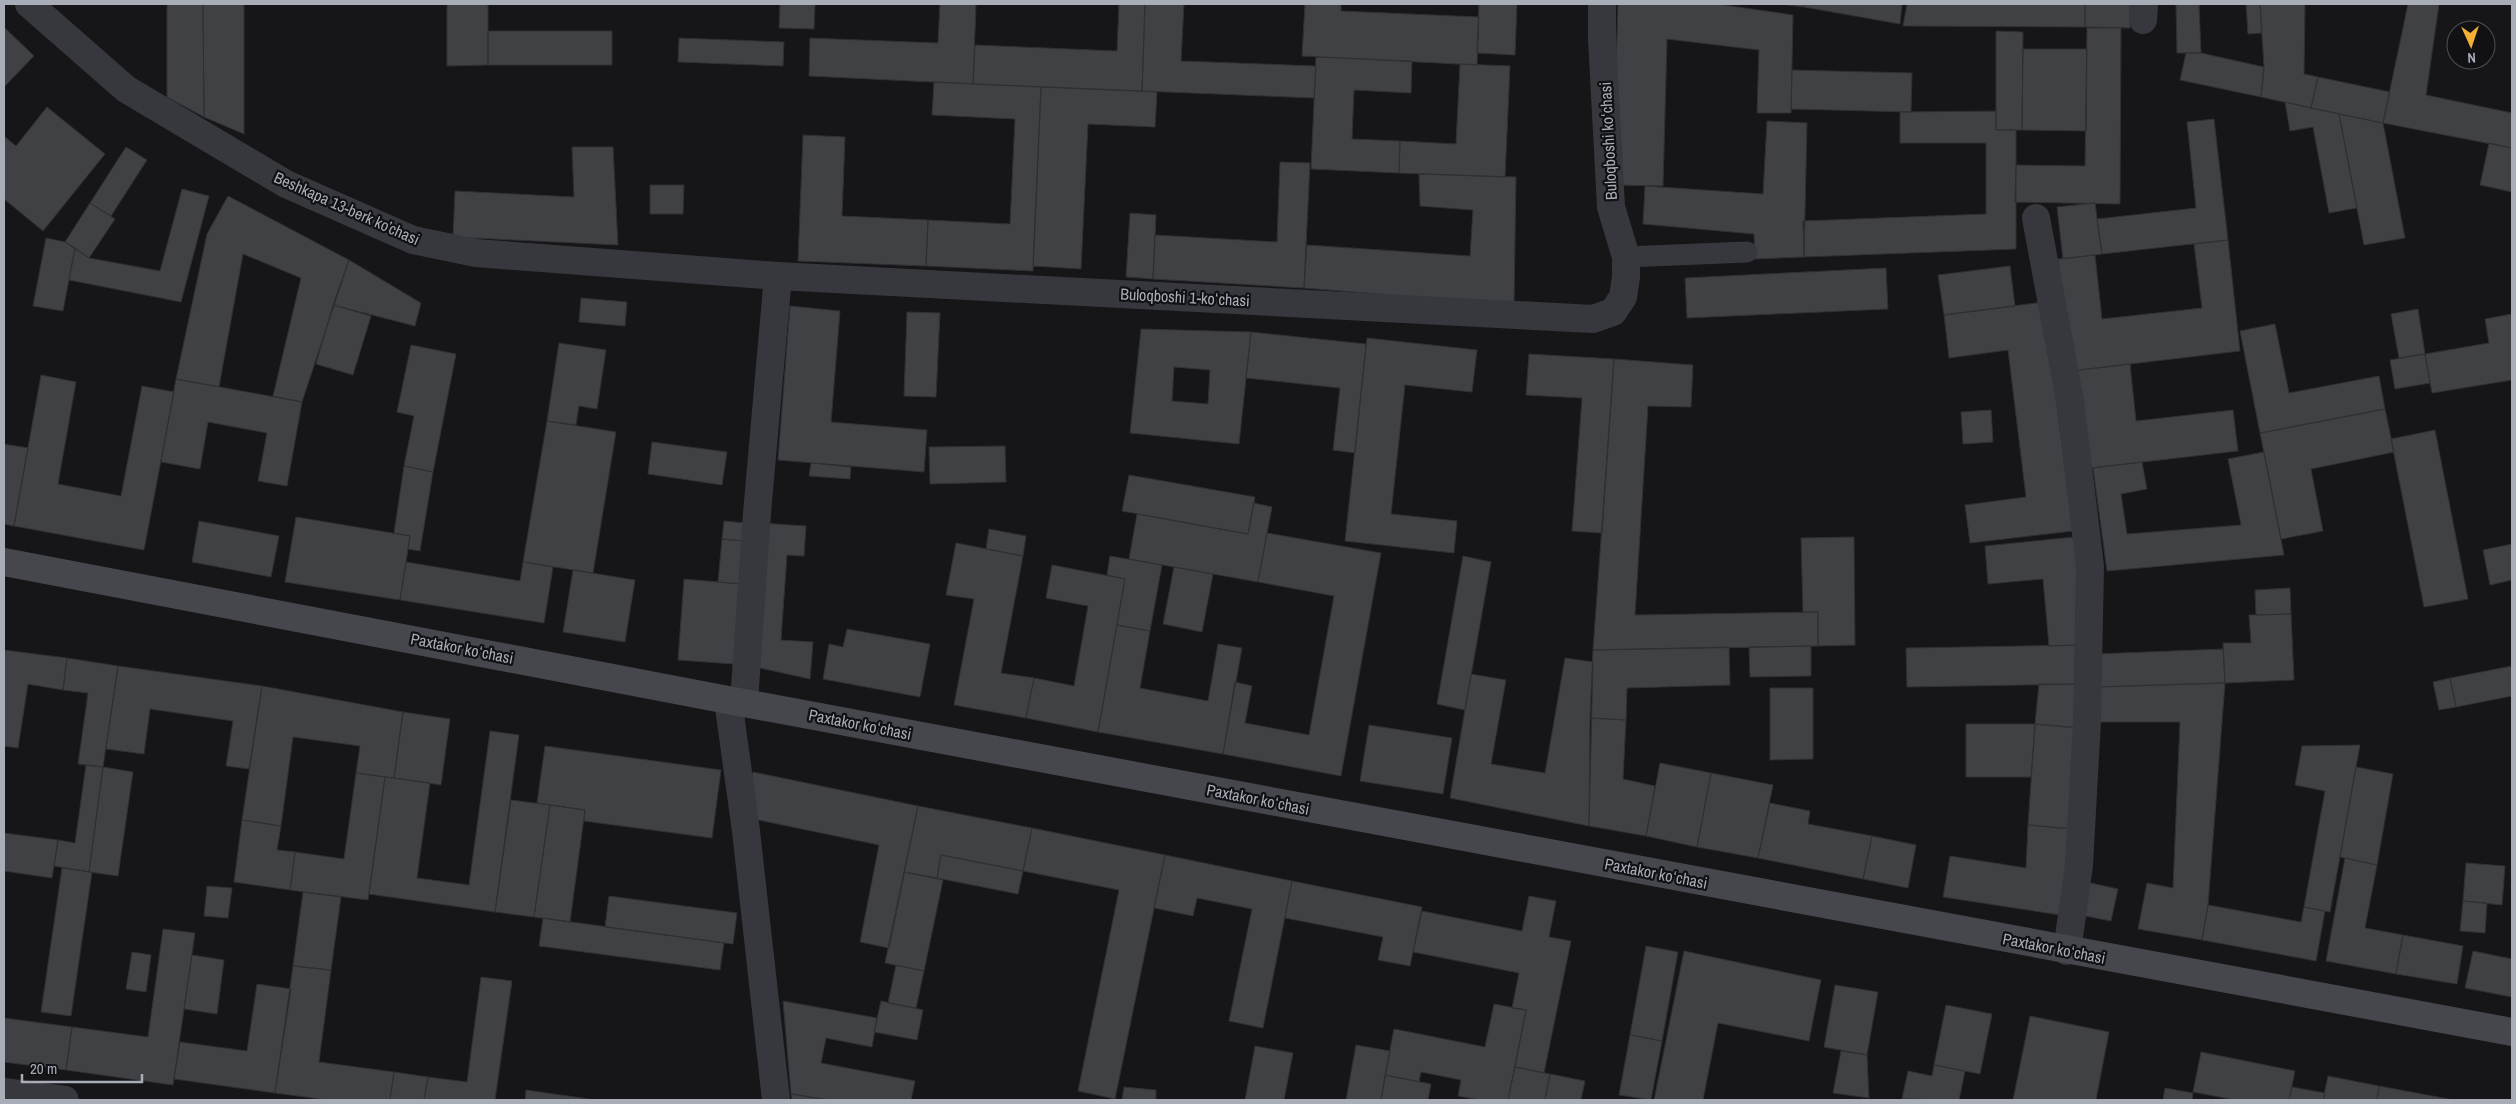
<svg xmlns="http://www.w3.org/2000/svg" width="2516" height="1104" viewBox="0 0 2516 1104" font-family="'Archivo Narrow',sans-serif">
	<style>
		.building { fill: #404145; stroke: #303034; fill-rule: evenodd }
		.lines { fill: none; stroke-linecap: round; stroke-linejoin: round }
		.service { stroke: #37383d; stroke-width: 21 }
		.minor { stroke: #37383d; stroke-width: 28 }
		.secondary { stroke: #45474d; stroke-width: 28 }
		.labels { text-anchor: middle; stroke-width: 4.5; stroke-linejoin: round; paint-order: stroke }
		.street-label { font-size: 16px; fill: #a8adb8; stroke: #111113 }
	</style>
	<rect width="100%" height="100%" fill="#161618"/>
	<!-- building -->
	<path class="building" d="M167,4H203L204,117L167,97Z
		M203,4H244V134L204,117Z
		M447,4H488V65L447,66Z
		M780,4H815L814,29L779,28Z
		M940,4H976L973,84L809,76L810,38L938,43Z
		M1119,4H1145L1142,91L973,84L975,45L1117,51Z
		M1145,4H1184L1181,61L1316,66L1314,98L1142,91Z
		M1305,4H1341V11L1479,17L1477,65L1302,56Z
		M1479,4H1517L1515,55L1477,53Z
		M1618,4H1717L1793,15L1791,113H1757L1759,50L1667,39L1663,186L1612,185Z
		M1781,4H1804V7Z
		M1804,4H1902L1900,24L1804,7Z
		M1907,4H2085V27L1903,26Z
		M2085,4H2130V28L2085,27Z
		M2176,4H2199L2201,53H2177Z
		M2246,4H2260L2262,33L2248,34Z
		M2260,4H2305L2304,74L2318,77L2311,108L2261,97L2264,67Z
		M2408,4H2439L2426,95L2512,113V148L2383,123Z
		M4,27L34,56L4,87Z
		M2087,28H2121L2120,204L2015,202L2016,165L2085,166Z
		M488,31H612V65H488Z
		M1996,31L2023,32L2022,130H1996Z
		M679,38L784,42L783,66L678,62Z
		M2023,49H2087L2086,131L2022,130Z
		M2186,53H2201L2264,67L2261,97L2180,80Z
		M1316,57L1412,61L1411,93L1354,90L1352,139L1400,141L1399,173L1311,169Z
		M1460,64L1510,66L1505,177L1399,173L1400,141L1456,144Z
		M1792,70L1912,73L1911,112L1791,109Z
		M2318,77L2390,92L2383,123L2311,108Z
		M934,82L1041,87L1033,271L926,266L928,220L1010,224L1015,119L932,115Z
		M1041,87L1157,92L1155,127L1088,124L1081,269L1033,266Z
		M2285,102L2339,114L2357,208L2329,213L2313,127L2290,131Z
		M47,107L105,154L43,231L4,199V136L16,146Z
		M1996,111V130H2016V249L1804,257L1803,221L1986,214V143H1900V112Z
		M2339,114L2383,123L2405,238L2364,245Z
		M2214,119L2228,240L2102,254L2097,219L2196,208L2187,122Z
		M1767,121L1807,123L1804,257L1755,259L1754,234L1643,224L1645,186L1763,194Z
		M803,135L845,137L842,216L928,220L926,266L798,261Z
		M2489,143L2512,148V192L2480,185Z
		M126,147L147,160L111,216L90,203Z
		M572,147H613L618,245L453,237L455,191L574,197Z
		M1280,162L1310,163L1304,288L1153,279L1155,235L1277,242Z
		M1419,174L1516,177L1514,305L1304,288L1307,245L1470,256L1473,210L1420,206Z
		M650,185H684L683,214H650Z
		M182,189L209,196L181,302L69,280L75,248L89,258L160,271Z
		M228,196L349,260L302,402L273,396L301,278L243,254L219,387L176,379L207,234Z
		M90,203L115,219L89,258L65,242Z
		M2095,203L2102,254L2063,259L2057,207Z
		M1130,213L1156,215L1153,279L1126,277Z
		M46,238L65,242L75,248L63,311L33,306Z
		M2228,240L2240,351L2071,371L2058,259L2095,255L2102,319L2202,308L2194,244Z
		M349,260L421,303L415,326L333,305Z
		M2010,266L2015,306L1944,315L1938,275Z
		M1886,268L1888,309L1687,318L1685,278Z
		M581,298L627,302L625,326L579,322Z
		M2044,302L2073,531L1970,543L1965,505L2026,497L2008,350L1949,358L1944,315Z
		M333,305L371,316L353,375L316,364Z
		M790,306L840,311L831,422L927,430L924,472L778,460Z
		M2418,309L2425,354L2399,358L2391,314Z
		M907,312L940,313L936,397L904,396Z
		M2512,314V380L2432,393L2425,354L2489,343L2485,319Z
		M2275,324L2289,393L2379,376L2385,409L2260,433L2240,331Z
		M1141,329L1251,332L1239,444L1130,433ZM1174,367L1210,370L1208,404L1172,401Z
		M1251,332L1366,344L1355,453L1333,450L1340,388L1246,378Z
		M1367,338L1477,350L1472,392L1405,385L1391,514L1457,521L1454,553L1345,541Z
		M559,343L606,350L597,409L579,406L576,425L547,421Z
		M411,345L456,354L433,472L404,466L414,416L397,412Z
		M1529,354L1614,359L1602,533L1572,531L1582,398L1526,395Z
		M2425,354L2430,383L2395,389L2390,360Z
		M1614,359L1693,365L1691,407L1648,406L1635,615L1818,612V646L1593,650Z
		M2130,364L2136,421L2233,410L2238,451L2082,469L2071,371Z
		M41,375L76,382L58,484L121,496L142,386L174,392L144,550L14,526Z
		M176,379L302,402L287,486L258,481L267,433L208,422L200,469L161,462Z
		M2385,409L2394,452L2311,469L2323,531L2281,539L2260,433Z
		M1991,410L1993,442L1963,444L1961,412Z
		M547,421L616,432L593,573L523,562Z
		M2435,430L2468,599L2424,607L2391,439Z
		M652,442L727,452L722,485L648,474Z
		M4,444L28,448L14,526L4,524Z
		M1005,446L1006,482L930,484L929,447Z
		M2264,452L2284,555L2107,571L2093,468L2142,462L2147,489L2121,494L2127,534L2241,525L2228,459Z
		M811,463L851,467L850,479L809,476Z
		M404,466L433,472L420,551L408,549L410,536L394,533Z
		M1129,475L1255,497L1248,534L1122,511Z
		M1254,503L1272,507L1258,582L1129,559L1137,514L1248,534Z
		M296,517L410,536L400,600L285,582Z
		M199,521L279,536L271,577L192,562Z
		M724,521L746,523L744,541L722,539Z
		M761,523L806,526L804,556L787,555L781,640L813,642L810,679L751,666Z
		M989,529L1026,536L1023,556L986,549Z
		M1267,533L1381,553L1341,776L1223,754L1235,682L1252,686L1245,723L1309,735L1334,596L1258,582Z
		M1854,537L1855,645L1818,646V612H1803L1801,538Z
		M2074,537L2083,645L2049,646L2043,579L1988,584L1985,546Z
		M722,539L744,541L741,584L718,582Z
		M956,543L1023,556L1001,673L1034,678L1026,718L954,705L974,599L946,595Z
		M2512,544V580L2490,585L2483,550Z
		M1110,556L1162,565L1150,631L1117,625L1125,579L1107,575Z
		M1463,556L1491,562L1465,710L1437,704Z
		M406,562L520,581L523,562L553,567L544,623L400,600Z
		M1052,565L1125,579L1098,732L1026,718L1034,678L1074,686L1088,606L1046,598Z
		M1174,567L1213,574L1202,632L1163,624Z
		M573,570L635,580L625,642L563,632Z
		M684,579L741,584L734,664L678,660Z
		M2290,588L2291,614L2256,615L2255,590Z
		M2291,614L2294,680L2225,683L2223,643H2251L2249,615Z
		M1117,625L1150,631L1140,688L1208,701L1218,644L1242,648L1223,754L1098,732Z
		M847,629L930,644L920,697L823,679L829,644L843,647Z
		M2083,645L2084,684L1907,687L1906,648Z
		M1811,646V676L1750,677L1749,647Z
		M1729,647L1730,685L1627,688L1626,720L1590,718L1593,650Z
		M2223,649L2225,683L2097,687L2096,654Z
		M4,650L67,658L63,690L28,684L18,748L4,746Z
		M67,658L118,666L103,767L78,764L88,693L63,690Z
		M1565,658L1593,662L1589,826L1450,798L1471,674L1506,680L1491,764L1545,773Z
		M118,666L262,686L249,769L226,766L233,721L150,709L144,754L106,749Z
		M2512,666V696L2456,707L2450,678Z
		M2450,678L2456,707L2439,710L2433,682Z
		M2225,683L2208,905L2202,940L2138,929L2147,883L2173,888L2180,722H2097V687Z
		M2039,684H2084L2079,728L2035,724Z
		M262,686L403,712L394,778L356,773L360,746L293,737L281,826L242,820Z
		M1770,688H1813V759L1770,760Z
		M403,712L450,719L441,785L394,778Z
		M1590,718L1626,720L1623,779L1655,786L1646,836L1589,826Z
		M1966,724H2035L2031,777H1966Z
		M2035,724L2079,728L2072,829L2028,825Z
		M1369,725L1452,738L1443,794L1360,781Z
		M490,731L519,735L495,912L369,894L385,777L430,783L417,878L469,885Z
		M2360,745L2330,912L2304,907L2325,791L2295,785L2302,746Z
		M545,746L721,770L712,838L584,821L585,810L537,803Z
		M1660,763L1711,773L1697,847L1646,836Z
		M86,765L103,767L89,872L54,866L58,840L75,843Z
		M103,767L133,772L118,876L89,872Z
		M2356,767L2393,774L2377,865L2340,857Z
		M753,772L918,806L889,948L860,942L879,845L744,817Z
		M356,773L385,777L368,900L290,890L295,852L344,859Z
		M1711,773L1773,785L1758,858L1697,847Z
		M511,800L550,805L534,917L495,912Z
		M1770,803L1810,811L1808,824L1872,836L1863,879L1758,858Z
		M550,805L585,810L570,922L534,917Z
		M918,806L1032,828L1023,871L941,855L937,878L904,872Z
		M242,820L281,826L277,850L295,852L290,890L234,882Z
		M2028,825L2072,829L2060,915L1943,897L1950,856L2026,868Z
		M1032,828L1165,855L1115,1099L1078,1091L1119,890L1023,871Z
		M4,833L58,840L52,878L4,871Z
		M1872,836L1916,845L1908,888L1863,879Z
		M941,855L1023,871L1018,894L937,878Z
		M1165,855L1292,881L1263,1028L1229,1021L1252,909L1197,898L1193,916L1154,908Z
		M2345,858L2377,865L2365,928L2403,935L2396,974L2326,961Z
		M2466,863L2505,866L2502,905L2463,901Z
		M62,868L92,872L71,1016L41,1012Z
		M904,872L943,880L924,971L885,963Z
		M1292,881L1422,907L1410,966L1378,960L1383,937L1285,918Z
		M2086,882L2118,889L2111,921L2080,915Z
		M207,886L232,888L228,918L204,916Z
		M303,892L341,897L331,970L293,966Z
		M609,896L737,913L733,944L605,927Z
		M1529,896L1556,901L1549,937L1571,941L1544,1073L1515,1067L1526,1010L1512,1008L1519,973L1413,952L1422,911L1522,931Z
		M2463,901L2487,903L2485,933L2460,931Z
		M2208,905L2301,922L2304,907L2325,911L2316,961L2202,940Z
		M543,918L724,943L720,970L539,946Z
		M163,929L195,933L173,1085L66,1070L72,1027L148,1037Z
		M2403,935L2463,946L2457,984L2396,974Z
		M1646,946L1678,952L1662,1041L1630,1035Z
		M1684,951L1821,980L1809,1041L1718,1023L1703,1100H1654Z
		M2473,951L2512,959V997L2465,988Z
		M132,952L151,955L146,992L126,989Z
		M192,955L224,960L217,1014L184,1009Z
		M896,965L924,971L916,1008L888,1003Z
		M293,966L331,970L319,1062L394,1072L390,1100H327L275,1093Z
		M481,977L512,981L495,1100H424L428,1077L467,1082Z
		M257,984L291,989L275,1093L174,1079L180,1042L247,1051Z
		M1835,985L1878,992L1867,1055L1824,1047Z
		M783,1001L877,1018L872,1047L826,1038L821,1063L915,1081L911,1100H829L791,1094Z
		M881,1001L923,1010L917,1040L874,1032Z
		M1494,1004L1526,1010L1508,1100H1479L1458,1096L1461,1080L1421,1072L1419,1082L1385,1075L1394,1029L1485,1047Z
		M1946,1005L1992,1014L1980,1074L1934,1065Z
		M2030,1016L2109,1032L2096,1100H2013Z
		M4,1018L72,1027L66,1070L4,1062Z
		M1630,1035L1662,1041L1651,1100L1619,1095Z
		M1356,1045L1390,1051L1381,1100H1346Z
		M1255,1046L1293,1053L1284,1100H1245Z
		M1841,1051L1867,1055L1869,1098L1833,1093Z
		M2201,1052L2295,1071L2289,1100H2235L2193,1092Z
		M1934,1065L1965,1071L1959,1100L1902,1099L1908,1071L1932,1076Z
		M1515,1067L1550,1074L1545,1100H1508Z
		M394,1072L428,1077L424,1100H390Z
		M1550,1074L1585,1081L1581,1100H1545Z
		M1385,1075L1431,1084L1428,1100H1381Z
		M2328,1076L2379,1086L2377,1100H2323Z
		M2379,1086L2454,1100H2377Z
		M1124,1087L1156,1090V1100H1122Z
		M2292,1087L2325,1093L2323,1100H2289Z
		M2165,1088L2193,1093L2192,1100H2163Z
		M526,1090L596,1100H525Z
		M791,1094L829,1100H792Z"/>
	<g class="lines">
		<!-- service -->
		<path class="service" d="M1626,257L1747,252"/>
		<!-- minor -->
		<path class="minor" d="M29,4L126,89L286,184L413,240L476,253L778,276L1593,319L1613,312L1623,297L1626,277V257L1611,207L1602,39V4
			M2143,20L2144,4
			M2036,218L2070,401L2090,566L2087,721L2079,865L2067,951
			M728,700L746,831L776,1100
			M744,702L757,513L778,276
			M4,1092L65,1100"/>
		<!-- secondary -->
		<path class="secondary" d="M4,562L728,700L2512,1032"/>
	</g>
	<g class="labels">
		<!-- street labels -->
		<g class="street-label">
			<text transform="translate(1608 141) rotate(-93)" y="6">Buloqboshi koʻchasi</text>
			<text transform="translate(347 208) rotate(24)" y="6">Beshkapa 13-berk koʼchasi</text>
			<text transform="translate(1185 297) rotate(3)" y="6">Buloqboshi 1-koʻchasi</text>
			<text transform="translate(462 648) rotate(11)" y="6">Paxtakor koʻchasi</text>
			<text transform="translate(860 724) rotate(11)" y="6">Paxtakor koʻchasi</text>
			<text transform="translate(1258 799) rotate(11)" y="6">Paxtakor koʻchasi</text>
			<text transform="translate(1656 873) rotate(11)" y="6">Paxtakor koʻchasi</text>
			<text transform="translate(2054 948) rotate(11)" y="6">Paxtakor koʻchasi</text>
		</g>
	</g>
	<!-- border -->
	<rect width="2516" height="1104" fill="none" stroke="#a8adb8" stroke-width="10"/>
	<!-- north arrow -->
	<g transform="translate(2471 45) rotate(177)"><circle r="24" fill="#111113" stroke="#4d4f55"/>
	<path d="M0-4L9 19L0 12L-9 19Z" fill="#f2b134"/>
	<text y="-8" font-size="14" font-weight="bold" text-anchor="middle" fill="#a8adb8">N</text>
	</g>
	<!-- scale -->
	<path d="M22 1074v8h120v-8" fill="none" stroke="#a8adb8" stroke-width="2.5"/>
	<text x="30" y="1074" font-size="15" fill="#a8adb8" stroke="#111113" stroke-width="4" paint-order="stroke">20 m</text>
</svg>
